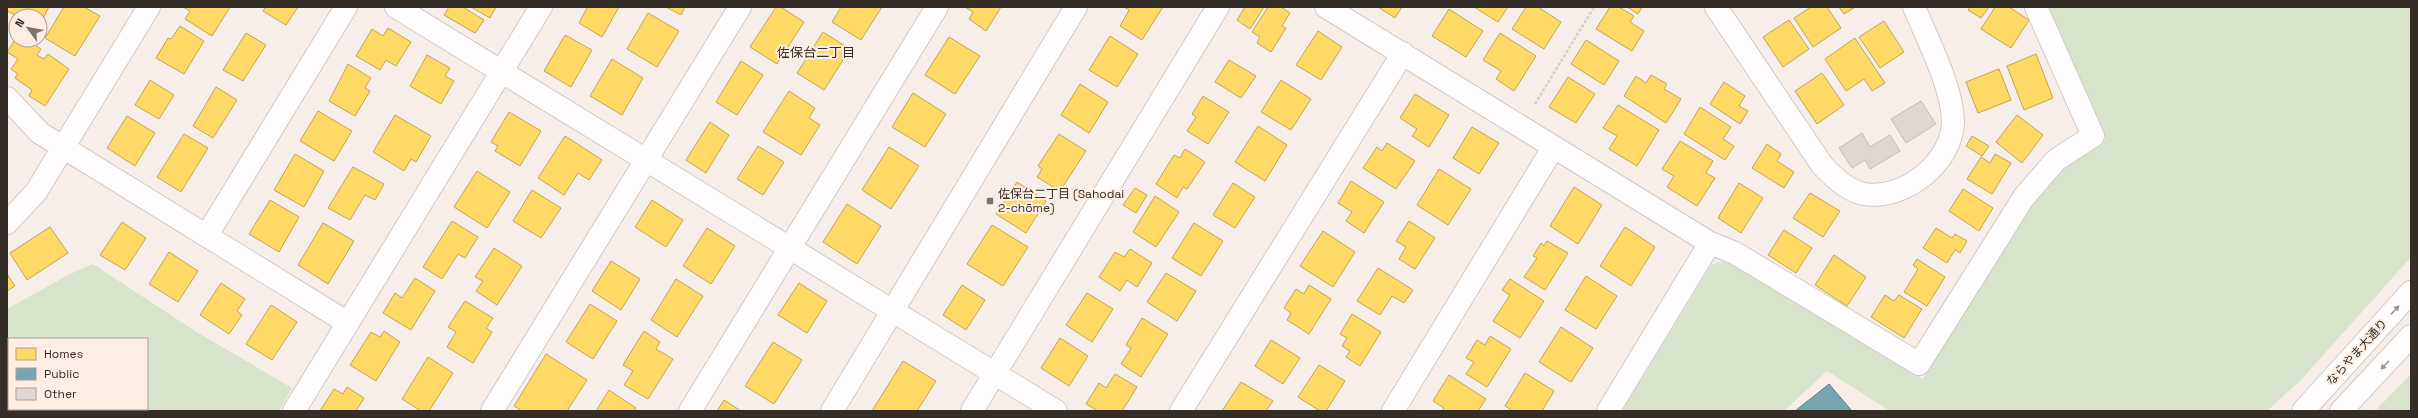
<svg xmlns="http://www.w3.org/2000/svg" width="2418" height="418" viewBox="0 0 2418 418" font-family="'Space Grotesk','Noto Sans JP',sans-serif">
	<style>
		.green { fill: #d7e4cb }
		.homes { fill: #ffd966; stroke: #c2a553 }
		.public { fill: #76a5af; stroke: #628186 }
		.building { fill: #dfd7d2; stroke: #c4bcb8 }
		.lines { fill: none; stroke-linecap: round; stroke-linejoin: round }
		.street-casing { stroke: #d0c9c4; stroke-width: 24 }
		.secondary-casing { stroke: #d0c9c4; stroke-width: 24 }
		.path { stroke: #d3d0cd; stroke-width: 2.5; stroke-dasharray: 3 2; stroke-linecap: butt }
		.street { stroke: #fefcfc; stroke-width: 22 }
		.secondary { stroke: #fefcfc; stroke-width: 22 }
		.oneway { fill: #999492 }
		.poi-dot { fill: #78716c; stroke: #fdede3; stroke-width: 1.5 }
		.labels { text-anchor: middle; stroke-width: 4; stroke-linejoin: round; paint-order: stroke }
		.poi-label { font-size: 12px; fill: #342d28; stroke: #fdede3; text-anchor: start }
		.street-label { font-size: 12px; fill: #342d28; stroke: #fdede3 }
		.neighbourhood-label { font-size: 13px; fill: #342d28; stroke: #fdede3 }
	</style>
	<rect width="100%" height="100%" fill="#f7eee9"/>
	<!-- green -->
	<path class="green" d="M2047,7H2411V257L2301,380L2267,411H1890L1827,371L1784,411H1622L1712,264L1731,259L1923,379L2031,205L2055,174L2106,139Z
		M93,264L195,331L292,388L279,411H33L31,409H147V339H9V381L7,379V309L70,274Z
		M2411,374V411H2375Z"/>
	<!-- homes -->
	<path class="homes" d="M7,7H49L40,24V16H17L7,11Z
		M64,7H84L100,16L75,56L45,38Z
		M183,7H230L212,36L185,19L190,11Z
		M266,7H298L286,25L263,11Z
		M449,7H463L484,20L475,33L444,15Z
		M471,7H496L490,18Z
		M585,7H619L602,37L579,23L587,8Z
		M666,7H685L681,15Z
		M776,7H781L804,22L777,64L750,47Z
		M841,7H882L861,40L832,22Z
		M965,7H1001L986,31L969,19L973,12Z
		M1124,7H1163L1142,40L1120,26L1129,10Z
		M1245,7H1264L1250,29L1237,20Z
		M1268,7H1281L1290,13L1282,26L1286,28L1271,52L1257,43L1260,37L1252,32Z
		M1378,7H1402L1395,18Z
		M1474,7H1508L1498,22Z
		M1526,7H1538L1561,22L1544,49L1512,29Z
		M1610,7H1619L1634,16L1630,22L1644,31L1632,51L1596,29Z
		M1627,7H1642L1638,14Z
		M1811,7H1827L1841,28L1813,47L1794,18Z
		M1839,7H1855L1844,14Z
		M1970,7H1989L1981,18L1968,10Z
		M1995,7H2009L2029,20L2011,48L1981,29Z
		M1449,9L1483,31L1466,57L1432,36Z
		M648,13L679,31L657,67L627,49Z
		M1789,20L1809,49L1783,67L1763,37Z
		M1884,21L1904,52L1880,68L1859,37Z
		M180,26L204,41L184,74L156,58L168,38L171,39Z
		M388,28L411,42L396,66L386,60L380,70L356,56L372,29L383,36Z
		M1318,31L1342,47L1321,80L1296,65Z
		M823,32L850,49L824,90L797,73Z
		M246,33L266,45L243,81L223,70Z
		M1500,33L1536,56L1514,91L1496,79L1501,71L1483,60Z
		M565,35L592,50L571,87L544,71Z
		M1110,36L1138,54L1117,87L1089,70Z
		M949,37L980,56L955,94L925,75Z
		M16,38V40H27L41,49L37,55L44,59L48,54L69,69L45,106L29,96L32,90L15,78L18,74L11,69L18,59L7,52Z
		M1855,38L1885,83L1872,91L1864,79L1846,91L1825,59Z
		M1586,40L1619,61L1604,85L1571,64Z
		M2036,54L2053,98L2024,110L2007,66Z
		M427,55L450,68L445,76L454,81L441,104L410,86Z
		M612,59L643,78L622,115L590,96Z
		M1229,60L1256,76L1241,98L1215,82Z
		M741,61L763,75L737,115L716,102Z
		M348,64L371,78L365,88L370,91L355,116L329,101Z
		M1999,69L2011,100L1978,113L1966,82Z
		M1822,73L1844,105L1817,124L1795,91Z
		M1651,75L1667,84L1664,89L1681,99L1666,123L1624,96L1636,76L1646,83Z
		M1568,77L1595,94L1576,123L1549,107Z
		M150,80L174,95L159,119L135,105Z
		M1281,80L1311,99L1291,130L1261,112Z
		M1724,82L1745,96L1739,106L1748,111L1740,124L1710,104Z
		M1080,84L1108,102L1089,133L1061,115Z
		M216,87L237,100L213,138L193,126Z
		M789,91L815,108L809,118L820,125L801,155L763,132Z
		M913,93L946,114L925,147L892,127Z
		M1415,94L1449,115L1429,147L1412,136L1417,129L1400,118Z
		M1203,96L1229,112L1208,144L1187,131L1196,117L1192,114Z
		M1618,105L1659,130L1637,166L1609,149L1617,136L1603,128Z
		M1700,107L1731,127L1723,139L1734,146L1725,160L1684,134Z
		M318,111L352,131L334,161L300,141Z
		M509,112L541,131L520,166L495,151L498,146L491,142Z
		M395,115L431,136L416,162L411,159L404,171L373,152Z
		M2017,115L2043,135L2022,163L1996,142Z
		M127,116L155,133L135,166L107,148Z
		M710,122L729,135L706,173L686,160Z
		M1258,126L1287,145L1265,181L1235,162Z
		M1472,127L1499,143L1479,174L1453,158Z
		M184,134L208,148L181,192L157,177Z
		M1059,134L1086,151L1060,191L1037,177L1042,169L1038,166Z
		M565,136L602,160L589,180L578,173L564,195L538,178Z
		M1972,136L1989,146L1982,156L1966,146Z
		M1680,141L1713,161L1706,173L1715,178L1697,206L1667,187L1674,176L1662,169Z
		M1387,143L1415,161L1396,189L1363,168L1377,147L1382,151Z
		M1767,144L1781,154L1777,161L1794,172L1784,188L1752,168Z
		M758,146L784,162L763,195L737,179Z
		M889,147L919,166L891,209L862,190Z
		M1185,149L1205,162L1187,189L1183,187L1177,198L1156,184L1174,155L1180,158Z
		M295,154L324,171L304,207L274,190Z
		M1995,154L2011,163L1992,194L1967,179L1981,157L1990,163Z
		M353,167L384,184L375,200L365,195L350,220L328,208Z
		M1439,169L1471,189L1448,225L1417,205Z
		M477,171L510,192L487,228L454,207Z
		M1351,181L1384,202L1364,233L1346,221L1352,212L1338,203Z
		M1017,182L1046,201L1026,233L996,214Z
		M1233,183L1255,197L1235,228L1213,215Z
		M1739,183L1763,198L1741,233L1718,218Z
		M1574,187L1602,205L1578,244L1550,226Z
		M1135,188L1147,195L1136,213L1123,205Z
		M1963,189L1993,208L1979,231L1949,211Z
		M532,190L561,208L541,238L513,221Z
		M1810,193L1840,211L1823,237L1793,218Z
		M1155,196L1179,212L1156,247L1133,232Z
		M270,200L299,217L279,252L249,234Z
		M652,200L683,220L666,247L635,227Z
		M847,204L881,226L857,264L823,242Z
		M452,221L478,237L465,258L458,254L442,279L423,267Z
		M1409,221L1435,238L1415,269L1399,259L1406,247L1396,241Z
		M122,222L146,238L125,270L100,255Z
		M323,223L354,241L328,284L298,265Z
		M1194,223L1223,241L1201,276L1172,258Z
		M992,225L1028,247L1003,286L967,264Z
		M50,227L68,253L27,280L10,253Z
		M1625,227L1655,247L1631,286L1600,266Z
		M707,228L735,246L711,284L683,266Z
		M1936,228L1952,238L1955,234L1967,241L1960,253L1955,250L1947,263L1923,248Z
		M1784,230L1812,248L1796,273L1768,255Z
		M1323,231L1355,252L1333,287L1300,266Z
		M1547,241L1568,253L1545,290L1524,277L1537,258L1533,256L1541,243L1544,246Z
		M494,248L522,266L497,305L476,291L483,281L475,277Z
		M1130,249L1152,263L1137,287L1127,280L1120,291L1099,277L1115,252L1124,257Z
		M169,252L198,271L178,302L149,284Z
		M1834,255L1866,277L1847,306L1815,285Z
		M1917,259L1945,277L1927,306L1904,292L1918,269L1913,265Z
		M611,261L640,279L621,310L592,291Z
		M1378,268L1413,290L1404,303L1392,296L1380,315L1357,301Z
		M1166,273L1196,291L1177,321L1147,302Z
		M7,274L15,286L7,291Z
		M1586,276L1617,296L1596,329L1565,310Z
		M415,278L435,291L411,330L383,313L395,293L402,298Z
		M676,279L703,296L677,337L651,320Z
		M1510,279L1544,301L1520,338L1493,321L1510,295L1502,290Z
		M221,283L245,299L237,311L242,315L229,334L200,315Z
		M799,283L827,301L807,333L778,315Z
		M962,285L985,300L966,330L943,315Z
		M1309,285L1331,299L1309,334L1287,320L1291,313L1284,308L1296,289L1304,294Z
		M1087,293L1113,309L1092,342L1066,325Z
		M1885,295L1894,301L1899,295L1922,309L1904,338L1871,317Z
		M465,301L493,318L486,328L492,332L473,363L447,347L456,332L448,327Z
		M590,304L617,321L593,359L566,342Z
		M271,305L297,322L272,360L246,344Z
		M1352,314L1381,332L1360,366L1346,357L1350,351L1342,346L1347,338L1340,334Z
		M1142,318L1168,334L1141,377L1121,364L1131,348L1126,345Z
		M1561,327L1593,348L1571,382L1539,362Z
		M384,331L400,342L376,381L350,365L371,332L380,337Z
		M644,331L660,342L656,349L673,359L648,399L624,385L633,371L623,365Z
		M1490,336L1511,349L1487,387L1466,374L1474,362L1466,358L1477,340L1485,345Z
		M1060,338L1088,356L1069,386L1041,368Z
		M1271,340L1300,358L1283,384L1255,366Z
		M773,342L802,360L774,404L745,386Z
		M546,354L587,380L567,411H522L514,406Z
		M428,357L453,373L429,411H421L402,399Z
		M903,361L936,381L917,411H872Z
		M1319,365L1345,381L1326,411H1320L1298,397Z
		M1525,373L1554,391L1542,411H1513L1505,406Z
		M1115,374L1137,387L1122,411H1098L1086,404L1099,383L1106,388Z
		M1449,375L1486,399L1478,411H1442L1444,408L1433,401Z
		M1241,382L1273,401L1266,411H1222Z
		M347,387L364,398L356,411H320L334,389L343,394Z
		M609,390L636,408L634,411H596Z
		M724,400L741,411H717Z"/>
	<!-- public -->
	<path class="public" d="M1829,384L1852,411H1795Z"/>
	<!-- building -->
	<path class="building" d="M1921,101L1936,124L1906,143L1891,119Z
		M1862,133L1870,147L1890,135L1900,151L1870,169L1865,160L1852,168L1839,148Z"/>
	<g class="lines">
		<defs>
			<path id="street" d="M396,7L1056,411
				M1326,7L1710,243L1735,253L1919,364L2024,197L2056,160L2093,136L2036,7
				M1716,7L1822,165C1833,177 1848,191 1864,194C1904,201 1953,162 1953,121C1952,86 1928,41 1914,7
				M7,98L40,133L348,323
				M7,223L36,192L149,7
				M207,235L346,7
				M294,411L541,7
				M492,411L740,7
				M690,411L937,7
				M832,411L1076,7
				M972,411L1218,7
				M1181,411L1403,53
				M1393,411L1553,148
				M1608,411L1710,243"/>
			<path id="secondary" d="M2303,411L2411,292
				M2341,411L2411,336"/>
		</defs>
		<!-- street casing -->
		<use href="#street" class="street-casing"/>
		<!-- secondary casing -->
		<use href="#secondary" class="secondary-casing"/>
		<!-- path -->
		<path class="path" d="M1535,104L1594,7"/>
		<!-- street -->
		<use href="#street" class="street"/>
		<!-- secondary -->
		<use href="#secondary" class="secondary"/>
	</g>
	<!-- one-way arrows -->
	<defs><path id="oneway-solid" d="M-6-.8H1V-3.2L6.5 0L1 3.2V.8H-6Z"/></defs>
	<g class="oneway">
		<use href="#oneway-solid" transform="translate(2395 310) rotate(-48)"/>
		<use href="#oneway-solid" transform="translate(2385 365) rotate(134)"/>
	</g>
	<!-- markers -->
	<rect class="poi-dot" x="986" y="197" width="8" height="8" rx="2"/>
	<g class="labels">
		<!-- poi labels -->
		<g class="poi-label">
			<text x="998" y="198">佐保台二丁目 (Sahodai<tspan x="998" dy="14">2-chōme)</tspan></text>
		</g>
		<!-- street labels -->
		<g class="street-label">
			<text transform="translate(2357 352) rotate(-48)" y="4">ならやま大通り</text>
		</g>
		<!-- neighbourhood labels -->
		<g class="neighbourhood-label">
			<text x="816" y="57">佐保台二丁目</text>
		</g>
	</g>
	<!-- border -->
	<rect width="2418" height="418" fill="none" stroke="#342d28" stroke-width="16"/>
	<!-- legend -->
	<rect x="8" y="338" width="140" height="72" fill="#fdede3" stroke="#ada098"/>
	<rect x="16" y="348" width="20" height="12" fill="#ffd966" stroke="#ada098"/>
	<text x="44" y="358" font-size="12" fill="#342d28">Homes</text>
	<rect x="16" y="368" width="20" height="12" fill="#76a5af" stroke="#ada098"/>
	<text x="44" y="378" font-size="12" fill="#342d28">Public</text>
	<rect x="16" y="388" width="20" height="12" fill="#dfd7d2" stroke="#ada098"/>
	<text x="44" y="398" font-size="12" fill="#342d28">Other</text>
	<!-- north arrow -->
	<g transform="translate(28 28) rotate(302)"><circle r="19" fill="#fdede3" stroke="#ada098"/>
	<path d="M0-3L7 15L0 10L-7 15Z" fill="#78716c"/>
	<text y="-6" font-size="11" font-weight="bold" text-anchor="middle" fill="#342d28">N</text>
	</g>
</svg>
